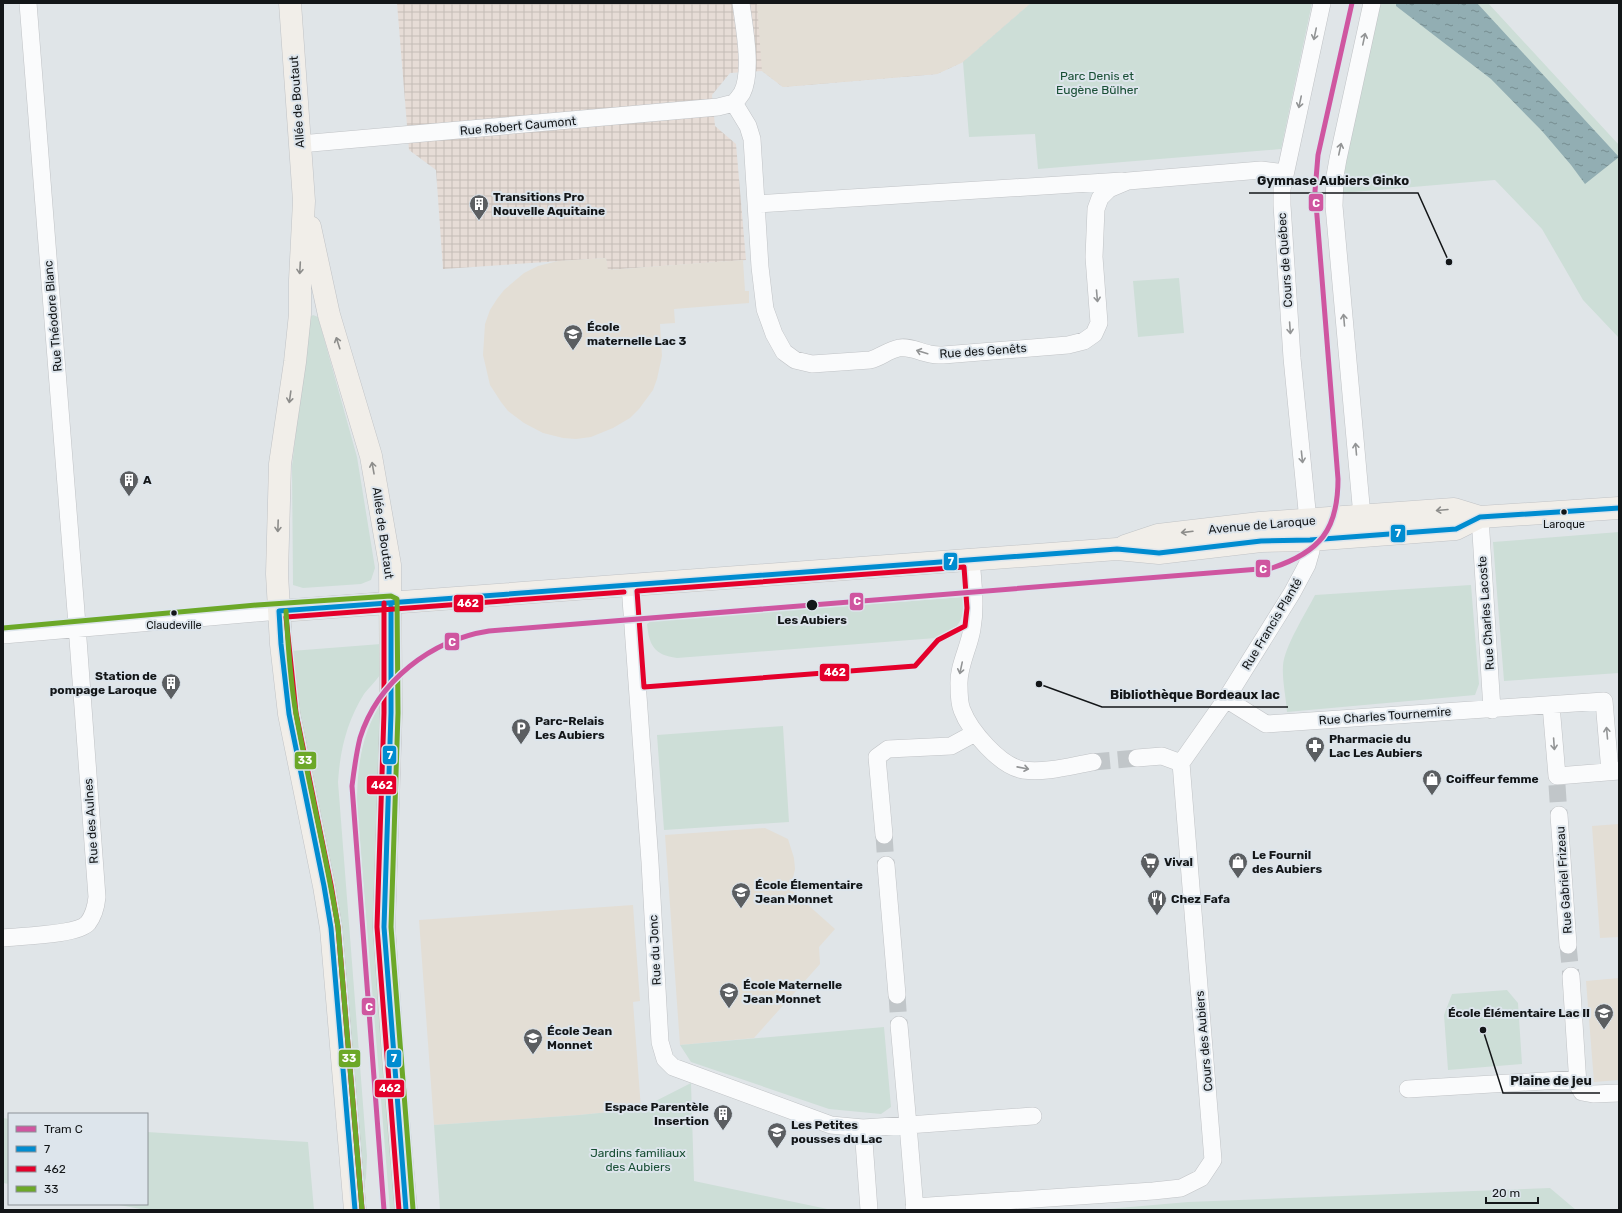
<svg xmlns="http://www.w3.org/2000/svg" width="1622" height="1213" viewBox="0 0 1622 1213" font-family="Rubik,sans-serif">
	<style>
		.industrial { fill: url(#industrial-grid) }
		.education { fill: #e3ded5 }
		.green { fill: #cdded7 }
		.water { fill: url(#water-ripples) }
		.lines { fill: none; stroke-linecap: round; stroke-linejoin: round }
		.street-tunnel { stroke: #c1c6c9; stroke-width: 17; stroke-dasharray: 17 8; stroke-linecap: butt }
		.street-casing { stroke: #c0c3c6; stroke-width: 18 }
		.secondary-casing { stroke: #c0c3c6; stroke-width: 23 }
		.street { stroke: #fafbfc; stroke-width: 17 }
		.secondary { stroke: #f1eee9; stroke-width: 22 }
		.bus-1-casing { stroke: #dde5ec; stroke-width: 8 }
		.bus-2-casing { stroke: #dde5ec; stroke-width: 8 }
		.bus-3-casing { stroke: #dde5ec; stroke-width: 8 }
		.bus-1 { stroke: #008cd0; stroke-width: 5 }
		.bus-2 { stroke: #e4002b; stroke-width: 5 }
		.bus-3 { stroke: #6ca828; stroke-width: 5 }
		.tram-1-casing { stroke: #dde5ec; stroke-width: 8 }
		.tram-1 { stroke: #cf56a0; stroke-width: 5 }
		.oneway { stroke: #929495 }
		.oneway2 { stroke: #8d8d8b }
		.bus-dot { fill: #131618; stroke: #dde5ec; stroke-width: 1.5 }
		.labels { text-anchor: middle; stroke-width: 4; stroke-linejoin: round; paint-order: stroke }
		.bus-label { font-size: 11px; fill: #131618; stroke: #dde5ec }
		.park-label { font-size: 12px; fill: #184e34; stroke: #dde5ec }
		.street-label { font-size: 12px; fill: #131618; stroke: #dde5ec }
		.poi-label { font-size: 12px; font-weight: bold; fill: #131618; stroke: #dde5ec; text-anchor: start }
		.stop-label { font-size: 12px; font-weight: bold; fill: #131618; stroke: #dde5ec }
		.leader { fill: none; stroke: #131618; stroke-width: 1.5 }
		.callout-dot { fill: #131618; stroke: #dde5ec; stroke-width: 1.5 }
		.callout-label { font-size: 13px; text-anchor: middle; font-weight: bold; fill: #131618; stroke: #dde5ec; stroke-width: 4; stroke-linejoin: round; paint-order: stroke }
		.line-badge { stroke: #dde5ec; stroke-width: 1.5 }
		.badge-label { font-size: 11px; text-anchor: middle; font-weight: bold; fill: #fff }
	</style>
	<defs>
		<pattern id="industrial-grid" width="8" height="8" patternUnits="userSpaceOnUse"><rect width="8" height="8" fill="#e6dcd6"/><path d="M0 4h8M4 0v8" fill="none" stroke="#c4bcb7"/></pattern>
		<pattern id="water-ripples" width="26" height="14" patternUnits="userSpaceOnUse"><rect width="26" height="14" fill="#92aeb3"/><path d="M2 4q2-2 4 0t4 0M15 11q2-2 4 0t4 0" fill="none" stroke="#768d91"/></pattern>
	</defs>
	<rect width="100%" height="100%" fill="#e0e5e8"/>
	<!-- industrial -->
	<path class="industrial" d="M397,3H1031L963,62L937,74L783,87L762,71L730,73L712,95L715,126L736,144L746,260L607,270L606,258L443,269L436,170L409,150Z"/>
	<!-- education -->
	<path class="education" d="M757,3H1031L963,62L937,74L783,87L762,71Z
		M606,258L608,270L743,260L745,291H749V303L674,309L675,323L660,324L662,356L657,379L653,390L639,409L630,418L613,428L591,437L576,439L563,438L543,433L524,423L508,411L501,402L490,385L483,355L485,324L490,310L497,299L504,290L524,273L538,266L558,261Z
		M1619,824V937L1600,938L1592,826Z
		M765,828L788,839L794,858L795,869L793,878L788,887L835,929L819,947L820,964L754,1038L680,1045L665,835Z
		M633,905L640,1001L633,1002L641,1109L579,1115L434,1125L419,920Z
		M1619,978V1080L1594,1082L1586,981Z"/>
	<!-- green -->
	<path class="green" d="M1031,3H1312L1281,149L1038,169L1035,134L969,137L963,62Z
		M1380,3H1488L1619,145V338L1583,300L1542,229L1495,180L1342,193L1344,162Z
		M1179,278L1184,333L1138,337L1133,281Z
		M313,315L318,317L357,457L375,568L371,580L361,584L303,588L293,585L292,466L309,318Z
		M1619,532V673L1504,681L1493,542Z
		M1471,585L1479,684L1475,695L1287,712C1286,697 1282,680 1283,666C1284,647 1306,613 1315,595Z
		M964,597C965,618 958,633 936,638L677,658C654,655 649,645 647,624L651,621Z
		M381,644C381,650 384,667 382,672C380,676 368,689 364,694C347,721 340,750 338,782L367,1156L366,1178L361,1196L291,651Z
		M383,700L397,1210H390L357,805C357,768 361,733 383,700Z
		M783,726L789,822L664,830L657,735Z
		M1507,990L1518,1003L1522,1064L1448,1070L1444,1015L1452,994Z
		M884,1027L891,1107L881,1114L829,1109L691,1062L680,1045Z
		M691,1083L694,1181L832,1210H440L434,1125L579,1115L640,1109Z
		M3,1118L9,1119V1184L3,1183Z
		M147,1132L308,1142L314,1210H146L114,1204H147Z
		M1550,1188L1576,1210H1096L1188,1202Z"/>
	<!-- water -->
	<path class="water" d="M1396,3H1477L1619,157L1585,184L1571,165L1542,131L1491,79L1396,6Z"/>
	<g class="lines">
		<!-- street-tunnel -->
		<path class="street-tunnel" d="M1093,762L1137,758
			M1557,785L1559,815
			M884,835L886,865
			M1568,945L1571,976
			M897,995L899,1025"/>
		<defs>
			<path id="street" d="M734,103L748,126L752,139L760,267L765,309L774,334L784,352L795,360L812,364L870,360C880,358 888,350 899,348C910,346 919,352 930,354C934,355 939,355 943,355L1068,345L1084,341L1094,334L1099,323L1094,257L1096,209L1100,198L1109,189L1128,181L1261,170L1285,173
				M734,103C737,100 740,96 742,93C753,72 744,26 741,3
				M300,144L718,107L734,103
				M756,204L1122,181
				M1480,517L1492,710
				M1357,527L1362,516L1334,206L1335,176L1338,159L1372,3
				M971,559C973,583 976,606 972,629C969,648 958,666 959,685C959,693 959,703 962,710C970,731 1000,766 1023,770C1046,773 1070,766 1093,762
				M630,585L650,862L660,1042L665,1059L673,1067L831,1125L863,1128L908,1125L915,1210
				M3,635L279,611
				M1226,699L1266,724L1604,701L1610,772
				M1551,705L1557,776L1619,771
				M1137,758L1162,756L1181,763L1226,699L1292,593L1307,565L1311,551L1292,358L1282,205V189L1322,3
				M1559,815L1568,945
				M884,835L877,757L888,749L951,746L975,733
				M886,865L897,995
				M3,938C20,936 78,935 88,923C94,915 96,907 97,897L76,612L28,3
				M1571,976L1578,1085L1582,1092L1593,1094L1619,1093
				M899,1025L908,1125L1033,1116
				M1408,1089L1578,1079
				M863,1128L869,1210
				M914,1207L1153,1191L1181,1188L1201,1178L1213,1160L1181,763"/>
			<path id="secondary" d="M290,3L304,201L300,280V314L295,362L280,464L277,574L281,644L289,714L324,886L331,928L355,1210
				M310,227L329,315L371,456L390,565L391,713L384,927L394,1069L406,1210
				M1125,546L1158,535L1260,523L1454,509L1480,517
				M279,611L1117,549L1159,553L1261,541L1310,540L1456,529L1480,517L1619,508"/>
		</defs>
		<!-- street casing -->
		<use href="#street" class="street-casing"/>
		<!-- secondary casing -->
		<use href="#secondary" class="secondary-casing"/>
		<!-- street -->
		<use href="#street" class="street"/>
		<!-- secondary -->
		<use href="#secondary" class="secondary"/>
		<defs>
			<path id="bus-1" d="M391,603V713L384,927L406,1210
				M279,611L1117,549L1159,553L1261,541L1310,540L1456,529L1480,517L1619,508
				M279,611L281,644L289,714L324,886L331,928L355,1210"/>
			<path id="bus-2" d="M964,567L967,608L965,626L938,640L915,666L644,687L637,591Z
				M384,603V713L377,927L399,1210
				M362,1209L338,927L331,885L296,713L286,617L624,592"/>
			<path id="bus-3" d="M286,611C288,645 290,680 296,714C309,785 326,855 338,927L362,1209
				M3,628L257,605L391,596L397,599L398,713L391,927L413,1209"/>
		</defs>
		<!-- bus-1 casing -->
		<use href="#bus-1" class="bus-1-casing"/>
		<!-- bus-2 casing -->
		<use href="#bus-2" class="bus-2-casing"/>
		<!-- bus-3 casing -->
		<use href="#bus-3" class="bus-3-casing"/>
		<!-- bus-1 -->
		<use href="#bus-1" class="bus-1"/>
		<!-- bus-2 -->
		<use href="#bus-2" class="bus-2"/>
		<!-- bus-3 -->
		<use href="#bus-3" class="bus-3"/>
		<defs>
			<path id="tram-1" d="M384,1210L352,786C354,770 356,754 360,738C378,681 431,640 489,631L1272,568C1320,552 1338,530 1338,479L1315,191L1318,155L1352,3"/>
		</defs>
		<!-- tram-1 casing -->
		<use href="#tram-1" class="tram-1-casing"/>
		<!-- tram-1 -->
		<use href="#tram-1" class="tram-1"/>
	</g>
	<!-- one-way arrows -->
	<defs><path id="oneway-shaft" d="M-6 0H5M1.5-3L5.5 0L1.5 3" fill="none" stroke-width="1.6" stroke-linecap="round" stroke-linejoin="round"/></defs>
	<g class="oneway">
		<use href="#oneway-shaft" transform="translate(1315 34) rotate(102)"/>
		<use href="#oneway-shaft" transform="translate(1364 39) rotate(-78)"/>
		<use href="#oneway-shaft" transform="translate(1300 102) rotate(102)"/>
		<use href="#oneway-shaft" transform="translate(1340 149) rotate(-78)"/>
		<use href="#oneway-shaft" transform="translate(1097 296) rotate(85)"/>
		<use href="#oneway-shaft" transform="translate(1344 320) rotate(-95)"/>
		<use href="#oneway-shaft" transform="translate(1290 328) rotate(86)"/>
		<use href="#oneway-shaft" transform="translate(922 352) rotate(-163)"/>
		<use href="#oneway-shaft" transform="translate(1356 449) rotate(-95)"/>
		<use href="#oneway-shaft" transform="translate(1302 457) rotate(84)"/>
		<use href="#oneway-shaft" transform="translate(961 668) rotate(102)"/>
		<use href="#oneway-shaft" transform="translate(1607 733) rotate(-95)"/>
		<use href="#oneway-shaft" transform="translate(1554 744) rotate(86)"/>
		<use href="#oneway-shaft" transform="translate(1023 768) rotate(11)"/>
	</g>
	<g class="oneway2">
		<use href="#oneway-shaft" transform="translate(300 268) rotate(93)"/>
		<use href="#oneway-shaft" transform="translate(338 343) rotate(-108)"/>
		<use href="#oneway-shaft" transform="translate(290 397) rotate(98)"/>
		<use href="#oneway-shaft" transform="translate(373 468) rotate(-100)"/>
		<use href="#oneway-shaft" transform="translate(1442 510) rotate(175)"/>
		<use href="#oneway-shaft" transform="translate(278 526) rotate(92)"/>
		<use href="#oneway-shaft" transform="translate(1187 532) rotate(173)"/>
	</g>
	<!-- icons -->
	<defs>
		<symbol id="building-pin" viewBox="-11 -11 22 30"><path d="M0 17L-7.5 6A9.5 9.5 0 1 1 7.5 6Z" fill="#5b5e61" stroke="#dde5ec"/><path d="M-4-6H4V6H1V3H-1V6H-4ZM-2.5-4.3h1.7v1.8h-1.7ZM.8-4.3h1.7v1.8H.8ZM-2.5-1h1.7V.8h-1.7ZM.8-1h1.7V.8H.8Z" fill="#fff"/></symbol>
		<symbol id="school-pin" viewBox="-11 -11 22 30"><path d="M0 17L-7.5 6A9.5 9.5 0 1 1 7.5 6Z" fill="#5b5e61" stroke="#dde5ec"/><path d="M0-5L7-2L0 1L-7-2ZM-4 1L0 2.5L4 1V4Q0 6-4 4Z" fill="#fff"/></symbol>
		<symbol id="parking-pin" viewBox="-11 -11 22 30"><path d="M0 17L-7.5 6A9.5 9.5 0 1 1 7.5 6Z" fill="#5b5e61" stroke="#dde5ec"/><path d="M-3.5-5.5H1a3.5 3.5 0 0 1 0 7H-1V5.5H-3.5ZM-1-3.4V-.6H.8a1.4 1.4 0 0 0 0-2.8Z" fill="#fff"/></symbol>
		<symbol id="pharmacy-pin" viewBox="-11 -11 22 30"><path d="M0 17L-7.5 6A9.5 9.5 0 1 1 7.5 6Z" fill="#5b5e61" stroke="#dde5ec"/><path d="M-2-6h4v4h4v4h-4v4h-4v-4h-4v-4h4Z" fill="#fff"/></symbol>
		<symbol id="shop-pin" viewBox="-11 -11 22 30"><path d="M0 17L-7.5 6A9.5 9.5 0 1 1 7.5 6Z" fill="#5b5e61" stroke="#dde5ec"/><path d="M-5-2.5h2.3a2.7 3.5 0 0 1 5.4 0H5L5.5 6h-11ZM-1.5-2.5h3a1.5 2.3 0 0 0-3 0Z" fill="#fff"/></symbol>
		<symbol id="supermarket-pin" viewBox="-11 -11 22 30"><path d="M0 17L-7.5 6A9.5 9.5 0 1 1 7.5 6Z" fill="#5b5e61" stroke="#dde5ec"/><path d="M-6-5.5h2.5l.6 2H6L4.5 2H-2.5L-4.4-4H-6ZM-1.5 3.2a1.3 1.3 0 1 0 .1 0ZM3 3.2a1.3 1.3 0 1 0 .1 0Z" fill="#fff"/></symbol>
		<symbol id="restaurant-pin" viewBox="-11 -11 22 30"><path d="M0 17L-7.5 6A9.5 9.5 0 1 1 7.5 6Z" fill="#5b5e61" stroke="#dde5ec"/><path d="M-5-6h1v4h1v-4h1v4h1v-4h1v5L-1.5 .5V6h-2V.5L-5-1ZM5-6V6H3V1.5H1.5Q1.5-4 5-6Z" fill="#fff"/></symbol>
	</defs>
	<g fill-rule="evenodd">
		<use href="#building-pin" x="468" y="193" width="22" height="30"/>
		<use href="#school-pin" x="562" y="323" width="22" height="30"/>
		<use href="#building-pin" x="118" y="469" width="22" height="30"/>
		<use href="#building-pin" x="160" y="672" width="22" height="30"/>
		<use href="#parking-pin" x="510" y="717" width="22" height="30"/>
		<use href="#pharmacy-pin" x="1304" y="735" width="22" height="30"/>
		<use href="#shop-pin" x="1421" y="768" width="22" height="30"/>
		<use href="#supermarket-pin" x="1139" y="851" width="22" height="30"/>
		<use href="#shop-pin" x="1227" y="851" width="22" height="30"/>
		<use href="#school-pin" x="730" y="881" width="22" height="30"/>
		<use href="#restaurant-pin" x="1146" y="888" width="22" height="30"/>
		<use href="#school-pin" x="718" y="981" width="22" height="30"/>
		<use href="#school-pin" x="1593" y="1002" width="22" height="30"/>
		<use href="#school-pin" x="522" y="1027" width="22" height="30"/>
		<use href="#building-pin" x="712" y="1103" width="22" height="30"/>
		<use href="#school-pin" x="766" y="1121" width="22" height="30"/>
	</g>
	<!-- markers -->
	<g class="bus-dot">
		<circle cx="1564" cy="512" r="3.5"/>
		<circle cx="812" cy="605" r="6"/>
		<circle cx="174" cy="613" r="3.5"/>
	</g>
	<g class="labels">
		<!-- bus labels -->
		<g class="bus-label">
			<text x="1564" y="528">Laroque</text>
			<text x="174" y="629">Claudeville</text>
		</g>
		<!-- park labels -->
		<g class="park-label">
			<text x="1097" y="80">Parc Denis et<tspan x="1097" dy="14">Eugène Bülher</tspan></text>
			<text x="638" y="1157">Jardins familiaux<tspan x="638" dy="14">des Aubiers</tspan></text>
		</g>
		<!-- street labels -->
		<g class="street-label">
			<text transform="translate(297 102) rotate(-94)" y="4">Allée de Boutaut</text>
			<text transform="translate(518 126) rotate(-5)" y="4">Rue Robert Caumont</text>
			<text transform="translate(1285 260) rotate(-94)" y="4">Cours de Québec</text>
			<text transform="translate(53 316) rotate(-95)" y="4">Rue Théodore Blanc</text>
			<text transform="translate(983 351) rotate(-4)" y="4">Rue des Genêts</text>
			<text transform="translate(1262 525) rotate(-5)" y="4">Avenue de Laroque</text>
			<text transform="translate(383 533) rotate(82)" y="4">Allée de Boutaut</text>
			<text transform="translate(1486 613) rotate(-94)" y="4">Rue Charles Lacoste</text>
			<text transform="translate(1272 624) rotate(-59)" y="4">Rue Francis Planté</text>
			<text transform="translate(1385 716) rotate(-4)" y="4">Rue Charles Tournemire</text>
			<text transform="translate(91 821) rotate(-94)" y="4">Rue des Aulnes</text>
			<text transform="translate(1564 880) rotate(-94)" y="4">Rue Gabriel Frizeau</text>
			<text transform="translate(655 950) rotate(-93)" y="4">Rue du Jonc</text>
			<text transform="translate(1204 1041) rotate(-95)" y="4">Cours des Aubiers</text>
		</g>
		<!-- poi labels -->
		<g class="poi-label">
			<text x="493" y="201">Transitions Pro<tspan x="493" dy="14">Nouvelle Aquitaine</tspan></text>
			<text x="587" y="331">École<tspan x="587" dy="14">maternelle Lac 3</tspan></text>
			<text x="143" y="484">A</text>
			<text x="157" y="680" text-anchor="end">Station de<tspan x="157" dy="14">pompage Laroque</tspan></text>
			<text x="535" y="725">Parc-Relais<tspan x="535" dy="14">Les Aubiers</tspan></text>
			<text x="1329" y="743">Pharmacie du<tspan x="1329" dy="14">Lac Les Aubiers</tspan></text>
			<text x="1446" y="783">Coiffeur femme</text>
			<text x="1252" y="859">Le Fournil<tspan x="1252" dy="14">des Aubiers</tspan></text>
			<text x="1164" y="866">Vival</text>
			<text x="755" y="889">École Élementaire<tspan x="755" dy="14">Jean Monnet</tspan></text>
			<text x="1171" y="903">Chez Fafa</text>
			<text x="743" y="989">École Maternelle<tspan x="743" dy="14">Jean Monnet</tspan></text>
			<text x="1590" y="1017" text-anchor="end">École Élémentaire Lac II</text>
			<text x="547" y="1035">École Jean<tspan x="547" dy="14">Monnet</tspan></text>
			<text x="709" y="1111" text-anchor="end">Espace Parentèle<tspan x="709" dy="14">Insertion</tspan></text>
			<text x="791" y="1129">Les Petites<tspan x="791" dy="14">pousses du Lac</tspan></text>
		</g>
		<!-- stop labels -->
		<g class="stop-label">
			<text x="812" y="624">Les Aubiers</text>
		</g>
	</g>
	<!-- callouts -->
	<path class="leader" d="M1449 262L1418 193H1249M1039 684L1102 707H1288M1483 1030L1503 1093H1600"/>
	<g class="callout-dot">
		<circle cx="1449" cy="262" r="4"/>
		<circle cx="1039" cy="684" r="4"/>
		<circle cx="1483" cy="1030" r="4"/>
	</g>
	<g class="callout-label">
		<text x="1333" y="185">Gymnase Aubiers Ginko</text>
		<text x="1195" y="699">Bibliothèque Bordeaux lac</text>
		<text x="1551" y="1085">Plaine de jeu</text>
	</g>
	<g class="line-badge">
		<rect x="1308" y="193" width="16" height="19" rx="4" fill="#cf56a0"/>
		<rect x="1390" y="524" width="16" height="19" rx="4" fill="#008cd0"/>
		<rect x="943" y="552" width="15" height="19" rx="4" fill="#008cd0"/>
		<rect x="1255" y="559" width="16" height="19" rx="4" fill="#cf56a0"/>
		<rect x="849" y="592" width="15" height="19" rx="4" fill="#cf56a0"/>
		<rect x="453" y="594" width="31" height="19" rx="4" fill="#e4002b"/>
		<rect x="444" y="632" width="16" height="19" rx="4" fill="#cf56a0"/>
		<rect x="819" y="663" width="31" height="19" rx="4" fill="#e4002b"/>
		<rect x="382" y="745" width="15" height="20" rx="4" fill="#008cd0"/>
		<rect x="294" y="751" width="23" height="19" rx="4" fill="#6ca828"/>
		<rect x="366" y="775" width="31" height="20" rx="4" fill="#e4002b"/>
		<rect x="361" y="997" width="15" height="19" rx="4" fill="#cf56a0"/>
		<rect x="386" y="1049" width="16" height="19" rx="4" fill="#008cd0"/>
		<rect x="338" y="1049" width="23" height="19" rx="4" fill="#6ca828"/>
		<rect x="374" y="1079" width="31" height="19" rx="4" fill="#e4002b"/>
	</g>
	<g class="badge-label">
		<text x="1316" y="207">C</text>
		<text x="1398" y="537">7</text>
		<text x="951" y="565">7</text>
		<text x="1263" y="573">C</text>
		<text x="857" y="605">C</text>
		<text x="468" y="607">462</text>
		<text x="452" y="646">C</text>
		<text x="835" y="676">462</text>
		<text x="390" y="759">7</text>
		<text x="305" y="764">33</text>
		<text x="382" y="789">462</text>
		<text x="369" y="1011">C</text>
		<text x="394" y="1062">7</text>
		<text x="349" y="1062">33</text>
		<text x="390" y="1092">462</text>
	</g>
	<!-- border -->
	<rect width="1622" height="1213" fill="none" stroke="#131618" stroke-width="8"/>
	<!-- legend -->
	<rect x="8" y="1113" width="140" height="92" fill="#dde5ec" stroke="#8c9297"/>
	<rect x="16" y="1126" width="20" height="6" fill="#cf56a0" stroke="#8c9297"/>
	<text x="44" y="1133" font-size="12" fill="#131618">Tram C</text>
	<rect x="16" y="1146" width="20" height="6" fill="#008cd0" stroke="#8c9297"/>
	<text x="44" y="1153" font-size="12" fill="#131618">7</text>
	<rect x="16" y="1166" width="20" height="6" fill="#e4002b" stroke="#8c9297"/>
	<text x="44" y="1173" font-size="12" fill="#131618">462</text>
	<rect x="16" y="1186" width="20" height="6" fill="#6ca828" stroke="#8c9297"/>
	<text x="44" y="1193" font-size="12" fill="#131618">33</text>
	<!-- scale -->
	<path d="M1486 1197v6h52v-6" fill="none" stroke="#131618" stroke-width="2"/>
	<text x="1492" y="1197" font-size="12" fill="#131618" stroke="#dde5ec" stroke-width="3" paint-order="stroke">20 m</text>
</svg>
